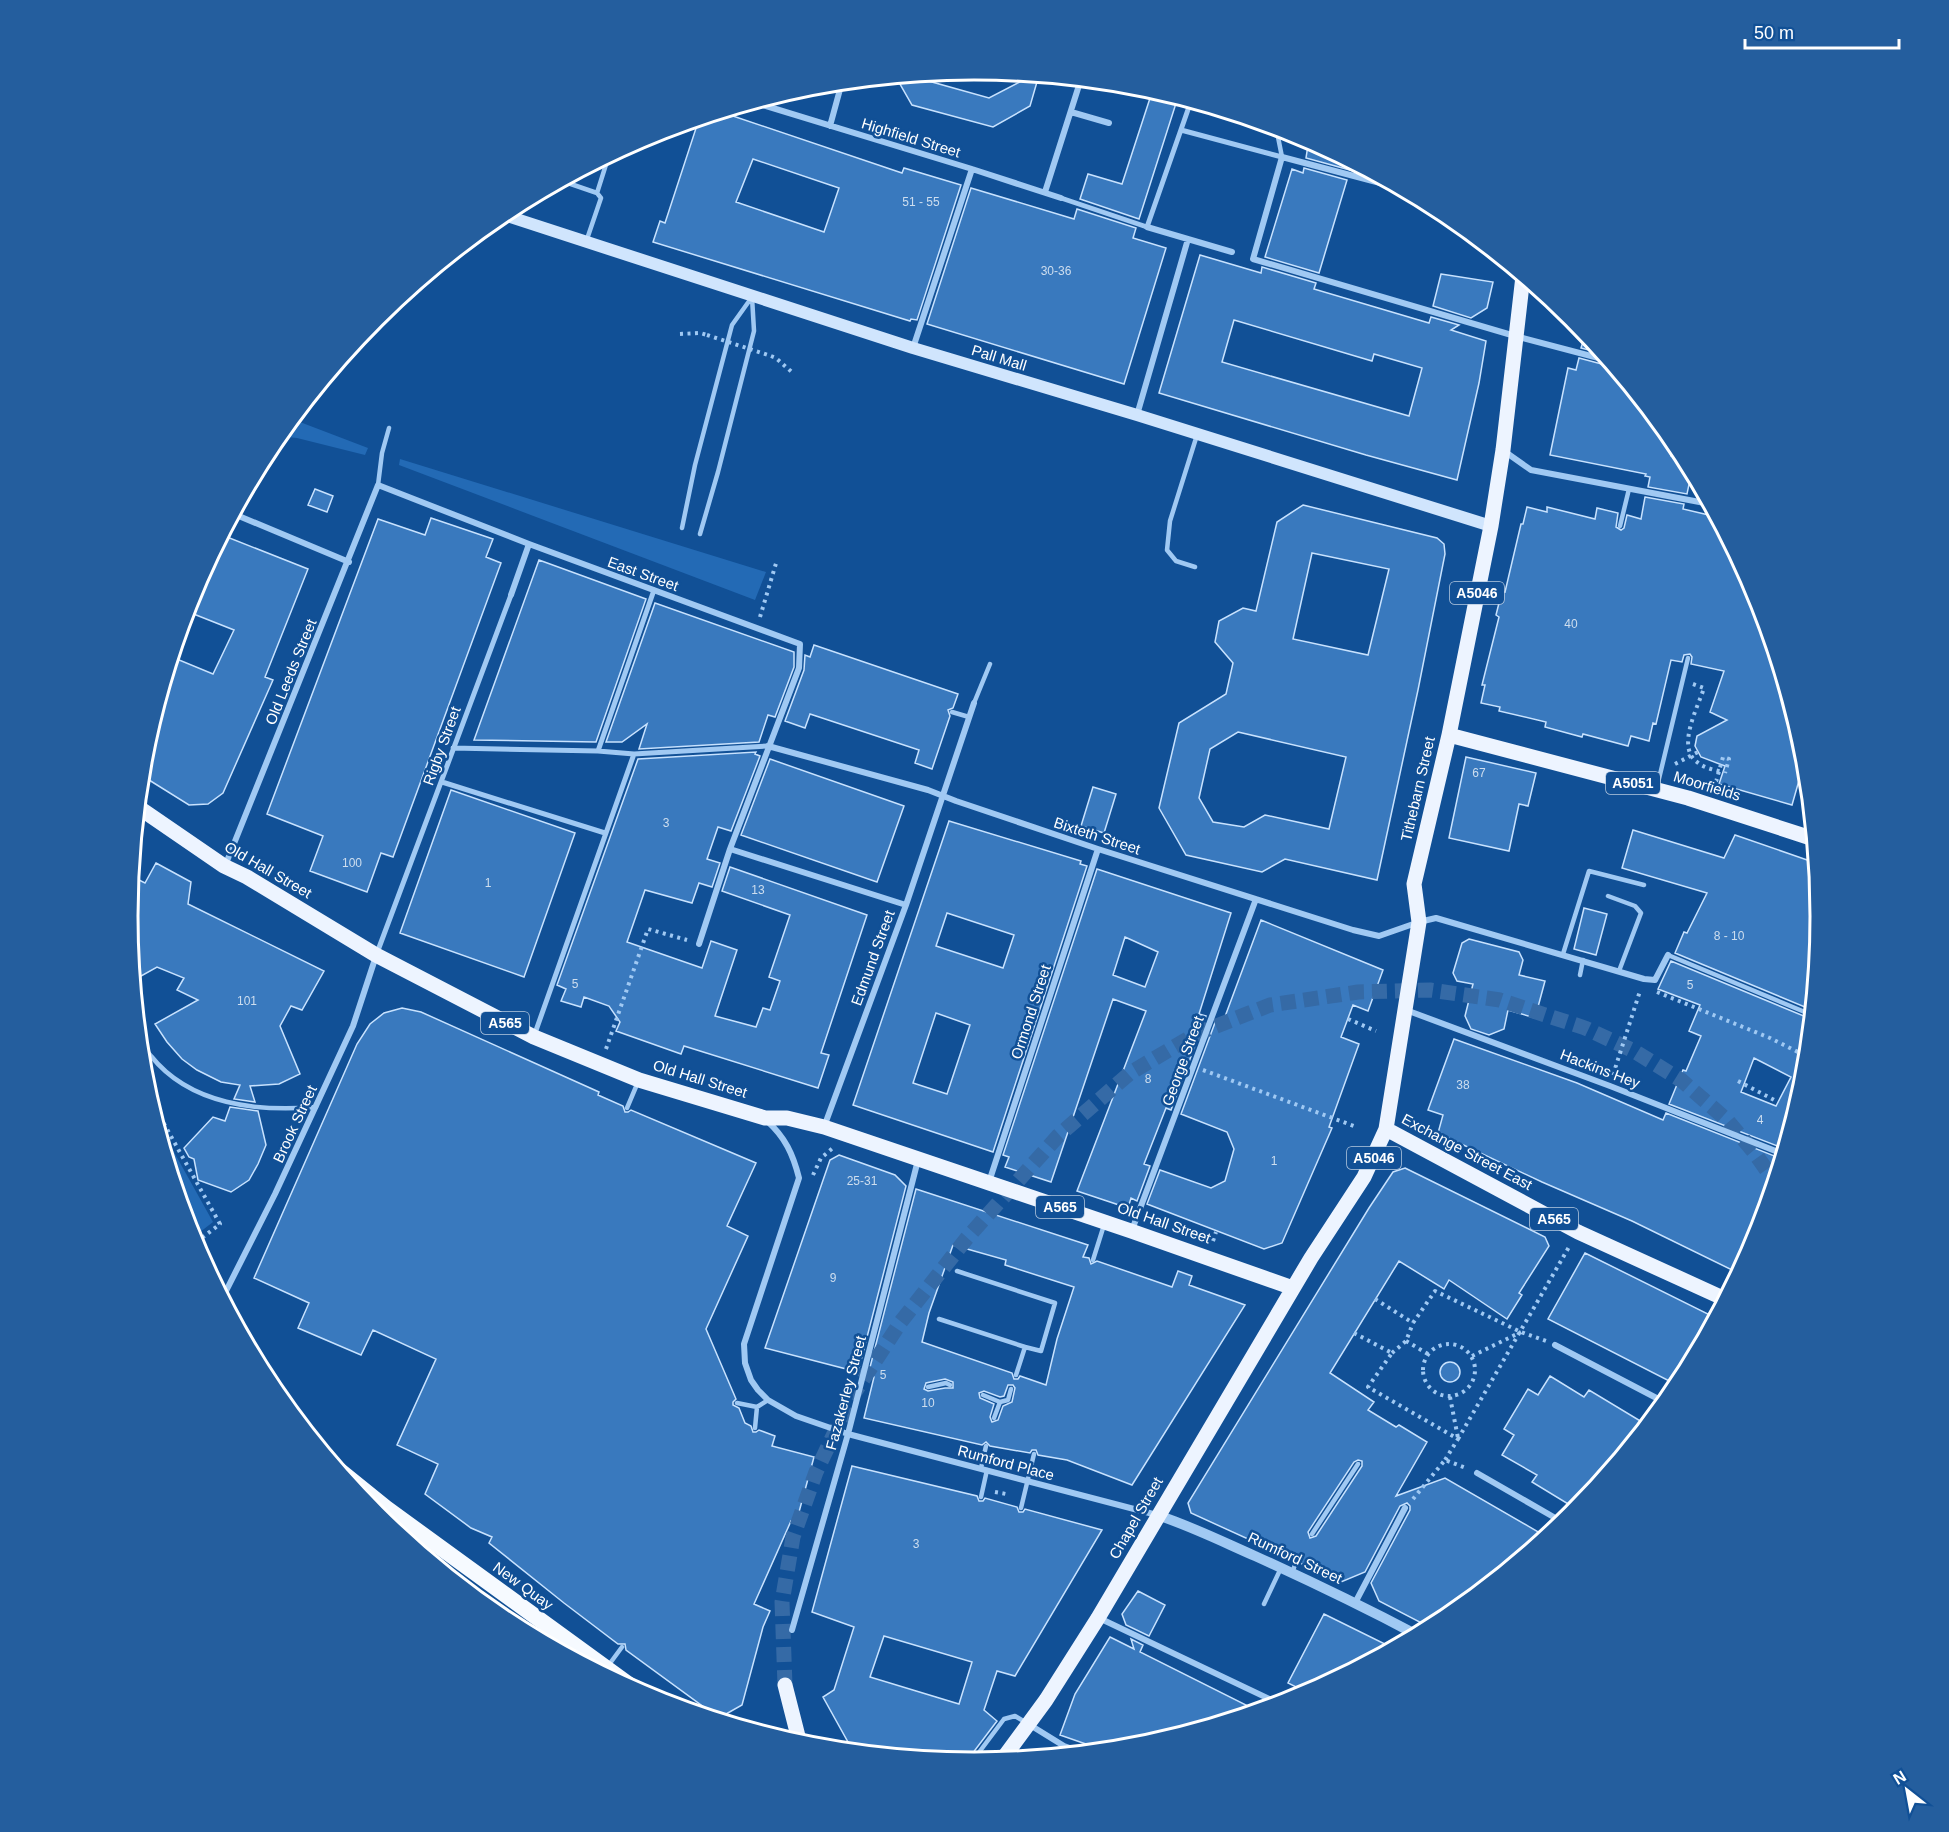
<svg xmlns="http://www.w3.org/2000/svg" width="1949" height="1832" viewBox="0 0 1949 1832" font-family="Arial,sans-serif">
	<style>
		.green { fill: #236ab5 }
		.building { fill: #3979be; stroke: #c8e2fe; stroke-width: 1.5; fill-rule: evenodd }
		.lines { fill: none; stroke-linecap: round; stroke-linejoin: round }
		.primary-tunnel { stroke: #356aa6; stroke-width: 15; stroke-dasharray: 15 8; stroke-linecap: butt }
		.path { stroke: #a0c9f3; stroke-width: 4; stroke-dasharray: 3 4.5; stroke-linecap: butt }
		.service { stroke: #a0c9f3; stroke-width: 4.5 }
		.pedestrian { stroke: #a0c9f3; stroke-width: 5 }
		.minor { stroke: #a0c9f3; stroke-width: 6 }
		.tertiary { stroke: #a0c9f3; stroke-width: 10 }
		.secondary { stroke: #d0e5fd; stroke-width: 12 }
		.primary { stroke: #edf4ff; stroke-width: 15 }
		.trunk { stroke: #f6faff; stroke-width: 16 }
		.path-bridge { stroke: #a0c9f3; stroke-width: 4; stroke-dasharray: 3 4.5; stroke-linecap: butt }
		.labels { text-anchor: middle; stroke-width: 5; stroke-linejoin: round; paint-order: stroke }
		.number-label { font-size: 12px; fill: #cedeef }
		.shield { fill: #115096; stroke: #b8cae0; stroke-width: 1.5 }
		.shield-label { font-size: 14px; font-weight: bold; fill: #fff }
		.street-label { font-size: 15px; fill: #fff; stroke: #115096 }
		.rim { fill: none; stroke: #fff; stroke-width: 3 }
	</style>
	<rect width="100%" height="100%" fill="#115096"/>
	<!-- green -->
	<path class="green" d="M292,419L368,448L365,455L297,438L278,436Z
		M400,459L766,572L755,600L399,465Z
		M155,1118L213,1222L191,1239Z"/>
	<!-- building -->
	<path class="building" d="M922,74L925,80L989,98L1033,75H1039L1030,106L993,127L912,105L896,77Z
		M1153,89L1178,97L1139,219L1080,199L1088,174L1122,184Z
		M721,112L902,173L904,168L961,185L917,320L911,319L910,321L653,242L660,221L665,223L699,119ZM753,159L839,188L824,232L736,202Z
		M1309,139L1353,162L1350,170L1306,158Z
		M1304,168L1347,180L1319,273L1265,257L1292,169L1303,173Z
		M971,188L1074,219L1077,209L1136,228L1133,238L1166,248L1124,384L927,324Z
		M1200,255L1261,273L1262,267L1316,283L1314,289L1429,323L1431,317L1459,325L1451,330L1486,341L1479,383L1457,480L1366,455L1159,393ZM1234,320L1372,361L1374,354L1422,368L1409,416L1222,362Z
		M1441,274L1493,282L1487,308L1471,318L1433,306Z
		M1586,332L1604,354L1581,348Z
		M1579,358L1609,366L1613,365L1674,440L1671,456L1686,459L1692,470L1687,494L1648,487L1650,477L1645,476L1646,474L1550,455L1568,368L1576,370Z
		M315,489L333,496L327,512L308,505Z
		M1645,497L1684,504L1683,509L1717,517L1757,592L1805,751L1806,756L1792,805L1719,784L1725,766L1701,757L1695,746L1697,736L1727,720L1710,712L1724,671L1691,664L1692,657L1690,654L1684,655L1682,662L1671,660L1656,724L1653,723L1649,741L1631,736L1628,746L1583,734L1582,737L1545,727L1546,722L1499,711L1500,707L1481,703L1485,685H1482L1499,617L1496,615L1502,591L1505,592L1521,524H1523L1527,507L1547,512V507L1595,519L1597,508L1618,513L1616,527L1621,530L1624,528L1627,515L1641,519Z
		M1303,505L1437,538L1444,544L1445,554L1418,690L1377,880L1285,859L1262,872L1186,855L1159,808L1179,723L1226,694L1233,663L1215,642L1219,621L1243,608L1256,611L1277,522ZM1312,553L1389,569L1368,655L1293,639ZM1238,732L1346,757L1329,829L1265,815L1244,827L1213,822L1199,798L1210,749Z
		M431,518L493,539L486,557L501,563L393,857L381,853L367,892L310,871L323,836L267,814L378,519L425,535Z
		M222,535L308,569L265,677L273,680L223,793L208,804L189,805L141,775L144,750L172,657L213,674L234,630L186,611L192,592Z
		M539,560L646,599L596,742L474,740Z
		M655,603L794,652V667L775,717L768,715L759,742L639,749L647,724L622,742H606Z
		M814,645L958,694L953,708L948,710L950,716L932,769L915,763L919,750L810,714L805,728L785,721L804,670L805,655L810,657Z
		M756,752L755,754L760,756L731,831L718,827L707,859L720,863L712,887L699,883L692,903L645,890L627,942L702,968L711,941L737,950L715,1016L756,1027L763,1008L770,1010L780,981L769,977L790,915L722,891L730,867L867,915L821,1053L829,1055L818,1088L684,1046L681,1054L616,1031L620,1022L609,1006L584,997L581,1007L561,1001L566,989L557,985L638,759Z
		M1466,757L1536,773L1528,806L1519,804L1509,851L1449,838Z
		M770,759L904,806L877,882L741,835Z
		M1093,787L1116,794L1104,833L1081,826Z
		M451,790L575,833L524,977L400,933Z
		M949,821L1081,861L1080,864L1087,866L993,1152L853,1105ZM947,913L1014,935L1003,968L936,946ZM936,1013L970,1025L947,1094L913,1083Z
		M1633,830L1724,858L1735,835L1816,863L1821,917L1812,1010L1675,953L1684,932L1687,933L1707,893L1622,868Z
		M156,863L191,882L188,904L324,971L302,1010L291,1006L280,1026L300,1074L279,1084L250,1086L255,1102L234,1099L240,1085L221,1082L197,1070L182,1059L167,1042L155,1024L198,1000L177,990L184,978L157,967L134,980L128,916L131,876L145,883Z
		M1097,869L1231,913L1199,1014L1206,1016L1171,1110L1166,1108L1144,1164L1150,1166L1137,1201L1131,1198L1128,1208L1077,1191L1146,1011L1113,999L1051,1182L1005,1167L1009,1157L1003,1155ZM1125,937L1158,952L1145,987L1113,975Z
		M1584,908L1607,914L1596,955L1574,949Z
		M1261,920L1383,970L1368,1011L1353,1005L1341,1037L1359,1044L1329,1127L1332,1128L1282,1243L1264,1249L1147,1204L1160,1170L1211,1188L1225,1181L1234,1149L1227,1132L1181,1114L1216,1020L1223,1022Z
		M1469,939L1519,952L1523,960L1519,975L1545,981L1535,1018L1508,1010L1504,1029L1489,1035L1471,1029L1465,1016L1473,984L1457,981L1453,973L1462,943Z
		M1671,961L1811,1019L1805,1082L1785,1149L1669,1104L1683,1070L1686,1071L1701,1036L1689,1031L1700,1005L1658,989ZM1754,1058L1791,1077L1776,1106L1741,1092Z
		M402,1008L421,1012L599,1092L598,1095L623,1106L625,1112H628L631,1110L756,1163L727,1226L748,1236L706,1329L736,1399L733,1402V1405L739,1408L745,1423L751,1426L753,1432H756L759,1430L775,1436L772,1446L814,1457L796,1523L791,1521L754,1604L770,1611L763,1627L742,1705L719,1718L626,1650L625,1644H618L564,1603L489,1543L492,1537L471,1528L425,1494L438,1464L397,1445L436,1359L373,1330L361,1355L298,1328L309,1303L254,1278L357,1044L370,1024L384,1013Z
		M1454,1039L1577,1083L1663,1120L1666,1113L1782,1159L1757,1240L1742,1268L1732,1270L1632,1221L1542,1182L1438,1133L1443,1115L1428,1110Z
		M230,1107L258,1111L266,1145L258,1164L249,1180L231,1192L198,1180L194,1159L189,1157L184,1148L213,1117L225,1121Z
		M839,1155L895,1175L906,1186L858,1372L765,1348L830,1160Z
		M1405,1168L1545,1237L1549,1246L1519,1293L1522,1295L1507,1319L1449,1280L1444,1289L1399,1261L1330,1373L1374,1402L1368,1410L1396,1427L1399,1425L1427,1442L1396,1496L1445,1478L1547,1537L1445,1620L1431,1628L1379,1601L1371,1583L1410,1510V1506L1407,1503L1400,1506L1365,1572L1341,1582L1300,1563L1298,1558L1292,1559L1191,1513L1188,1503L1369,1208L1393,1172ZM1358,1460L1362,1461V1466L1316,1536L1310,1538L1308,1532L1354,1462Z
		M916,1189L1088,1245L1083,1257L1089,1258L1091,1264L1097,1261L1172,1287L1178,1271L1192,1276L1189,1285L1245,1305L1132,1485L1067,1460L1038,1455L1036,1450H1032L1030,1453L990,1446L986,1442L982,1445L864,1418L874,1377L868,1375ZM953,1245L1006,1260L1005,1265L1074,1287L1057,1339L1046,1385L1020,1376L1018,1379H1014L1012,1373L922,1342L929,1313ZM945,1379L953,1382V1388H945L928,1391L924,1389L926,1383ZM1008,1385H1013L1015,1388L1012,1402L1003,1406L998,1420L992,1422L990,1417L994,1404L980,1398L979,1393L984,1391L1000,1397L1004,1396Z
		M1585,1253L1716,1318L1679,1386L1548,1319Z
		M1440 1372a10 10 0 1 1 20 0a10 10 0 1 1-20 0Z
		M1550,1376L1584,1397L1589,1390L1647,1425L1578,1510L1532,1482L1537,1475L1502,1455L1514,1435L1504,1429L1528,1389L1538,1395Z
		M852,1466L977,1496L979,1501H983L985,1498L1017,1507L1019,1512H1023L1025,1509L1102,1530L1015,1676L997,1671L984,1710L997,1721L966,1762L853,1751L823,1697L834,1690L854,1627L812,1612ZM884,1636L972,1662L959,1704L870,1677Z
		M1138,1591L1165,1605L1149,1636L1126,1625L1122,1614Z
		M1324,1614L1393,1648L1308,1693L1288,1683Z
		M1110,1637L1134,1649L1131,1639L1143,1645L1140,1652L1258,1711L1139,1747L1103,1750L1060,1735L1075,1694Z"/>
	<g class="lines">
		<!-- primary-tunnel -->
		<path class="primary-tunnel" d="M785,1685L782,1602L793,1537L816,1472L851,1398L900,1323L967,1238L1058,1136L1130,1073L1196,1034L1270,1005L1358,992L1430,990L1500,1000L1585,1028L1634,1051L1681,1080L1727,1120L1754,1152L1775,1182"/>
		<!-- path -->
		<path class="path" d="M680,334L700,333L707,335
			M771,356L776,358L794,374
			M760,617L777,560
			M1675,764L1698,752
			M1714,789L1723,757L1729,759L1725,773
			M1657,992L1770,1038L1808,1057
			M1348,1019L1376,1031
			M606,1049L648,929L687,940
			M1203,1070L1354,1126
			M1613,1075L1640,991
			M1738,1081L1778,1102
			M149,1097L220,1224L194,1244
			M813,1175L821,1158L834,1147
			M1213,1241L1216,1232
			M1375,1299L1413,1323L1435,1291L1521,1332L1546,1341
			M1354,1333L1392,1353L1368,1387L1458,1439L1445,1460
			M1406,1341L1428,1354
			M1423 1370a26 26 0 1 1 52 0a26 26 0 1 1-52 0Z
			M1392,1353L1406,1341L1413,1323
			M1472,1356L1521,1332
			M1450,1397L1458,1438
			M1458,1439L1569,1247
			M995,1492L1006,1494
			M1413,1499L1445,1460L1466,1468"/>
		<!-- service -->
		<path class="service" d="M1276,127L1282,157
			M562,181L597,193L601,198L586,242
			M597,193L609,155
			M378,485L382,453L389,428
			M1620,526L1629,489
			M682,528L695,465L732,325L752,297
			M700,534L718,472L754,331L752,297
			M1195,567L1176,561L1167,550L1170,521L1197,435
			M974,703L990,664
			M952,712L969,717
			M1657,787L1688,658
			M1608,896L1635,906L1641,913L1619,971
			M1563,954L1589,871L1644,885
			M1668,955L1812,1015
			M1580,975L1583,960
			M139,1036C143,1043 146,1051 151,1056C190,1105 258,1112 316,1107
			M627,1108L638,1082
			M1093,1260L1104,1225
			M957,1271L1055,1303L1041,1351L1025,1347
			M939,1319L1025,1347L1016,1375
			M928,1387L946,1383L950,1385
			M983,1395L1000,1402
			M737,1403L757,1407L768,1400
			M994,1418L1000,1402L1008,1400L1011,1389
			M755,1428L757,1407
			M981,1468L986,1446
			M981,1497L987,1470
			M1021,1508L1034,1454
			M1312,1534L1358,1464
			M1292,1573L1296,1562
			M1264,1604L1281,1568
			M608,1666L622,1647
			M971,1763L1004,1719L1015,1716L1025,1722"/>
		<!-- pedestrian -->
		<path class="pedestrian" d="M1181,130L1282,157
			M1061,198L1147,227L1191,101
			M453,748L598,751L634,754L768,746
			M598,751L654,590
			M442,782L605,833
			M377,953L511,595
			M534,1036L634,754"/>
		<!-- minor -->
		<path class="minor" d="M753,102L972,169L1061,198
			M1071,112L1109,123
			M830,126L842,82
			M1403,189L1282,157L1253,259L1515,336L1610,361
			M1045,192L1081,79
			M1147,227L1232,252
			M913,348L972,169
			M1137,415L1188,239
			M1504,451L1531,470L1710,504
			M234,514L349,562
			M511,595L529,544
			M768,746L928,790L956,801L1098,849L1353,930L1379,936L1419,922L1436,918L1644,979L1655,980L1668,955
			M730,849L906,905
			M225,866L378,485L529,544L800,644L799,668L730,849L699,944
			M1406,1010L1610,1086L1783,1154
			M767,1121C785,1137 793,1154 799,1178L744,1344L745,1363L751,1380L758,1390L768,1400L796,1416L848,1434L1157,1515
			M824,1127L906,905L974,703
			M989,1182L1098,849
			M1132,1230L1256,899
			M223,1297L275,1194L353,1026L376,956
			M1555,1345L1666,1403
			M1477,1473L1564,1523
			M1355,1603L1405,1508
			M1099,1618L1280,1704
			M792,1630L848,1434L918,1160
			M1030,1725L1064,1746L1081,1752"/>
		<!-- tertiary -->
		<path class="tertiary" d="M1157,1515C1191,1526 1223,1542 1255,1556C1310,1581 1364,1607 1417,1635"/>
		<!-- secondary -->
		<path class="secondary" d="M501,214L913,348L1137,415L1491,526"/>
		<!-- primary -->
		<path class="primary" d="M1449,735L1688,798L1814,839
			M138,807L224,866L247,877L376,955L534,1037L639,1080L765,1118H787L824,1127L1131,1231L1293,1288
			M1386,1129L1578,1232L1725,1299
			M785,1685L800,1744
			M1002,1760L1046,1700L1098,1618L1311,1258L1364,1177L1386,1129L1419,922L1414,884L1449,735L1491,526L1503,450L1523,276"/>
		<!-- trunk -->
		<path class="trunk" d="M339,1470L386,1508L639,1692"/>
		<!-- path-bridge -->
		<path class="path-bridge" d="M707,335L771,356
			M1693,684L1704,688C1698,707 1676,747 1697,762C1704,768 1714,770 1723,772"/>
	</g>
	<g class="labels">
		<!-- number labels -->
		<g class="number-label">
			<text x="921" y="206">51 - 55</text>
			<text x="1056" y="275">30-36</text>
			<text x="1571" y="628">40</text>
			<text x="1479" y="777">67</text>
			<text x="666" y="827">3</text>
			<text x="352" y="867">100</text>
			<text x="488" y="887">1</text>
			<text x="758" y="894">13</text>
			<text x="1729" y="940">8 - 10</text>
			<text x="575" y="988">5</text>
			<text x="1690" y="989">5</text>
			<text x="247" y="1005">101</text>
			<text x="1148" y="1083">8</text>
			<text x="1463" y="1089">38</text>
			<text x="1760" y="1124">4</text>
			<text x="1274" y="1165">1</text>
			<text x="862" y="1185">25-31</text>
			<text x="833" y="1282">9</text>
			<text x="883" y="1379">5</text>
			<text x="928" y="1407">10</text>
			<text x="916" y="1548">3</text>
		</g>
		<!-- shield labels -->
		<g class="shield">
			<rect x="1450" y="582" width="54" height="22" rx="4.5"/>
			<rect x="1606" y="772" width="54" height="22" rx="4.5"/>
			<rect x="481" y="1012" width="48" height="22" rx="4.5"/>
			<rect x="1347" y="1147" width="54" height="22" rx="4.5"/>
			<rect x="1036" y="1196" width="48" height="22" rx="4.5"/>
			<rect x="1530" y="1208" width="48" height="22" rx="4.5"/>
		</g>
		<g class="shield-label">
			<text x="1477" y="598">A5046</text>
			<text x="1633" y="788">A5051</text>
			<text x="505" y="1028">A565</text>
			<text x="1374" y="1163">A5046</text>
			<text x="1060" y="1212">A565</text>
			<text x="1554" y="1224">A565</text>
		</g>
		<!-- street labels -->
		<g class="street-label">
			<text transform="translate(911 138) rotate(17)" y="5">Highfield Street</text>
			<text transform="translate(999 358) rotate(17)" y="5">Pall Mall</text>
			<text transform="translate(643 574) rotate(20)" y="5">East Street</text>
			<text transform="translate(291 672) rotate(-68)" y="5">Old Leeds Street</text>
			<text transform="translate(442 746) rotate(-70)" y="5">Rigby Street</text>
			<text transform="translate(1707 786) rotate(17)" y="5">Moorfields</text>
			<text transform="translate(1418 789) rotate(-77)" y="5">Tithebarn Street</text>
			<text transform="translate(1097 836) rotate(18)" y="5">Bixteth Street</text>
			<text transform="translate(268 870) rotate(30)" y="5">Old Hall Street</text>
			<text transform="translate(873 958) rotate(-70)" y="5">Edmund Street</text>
			<text transform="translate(1031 1012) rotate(-72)" y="5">Ormond Street</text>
			<text transform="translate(1183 1061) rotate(-70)" y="5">George Street</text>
			<text transform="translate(1600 1069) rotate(21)" y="5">Hackins Hey</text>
			<text transform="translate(700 1079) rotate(17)" y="5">Old Hall Street</text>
			<text transform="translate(295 1124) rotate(-65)" y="5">Brook Street</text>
			<text transform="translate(1467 1152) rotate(28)" y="5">Exchange Street East</text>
			<text transform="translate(1164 1223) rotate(19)" y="5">Old Hall Street</text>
			<text transform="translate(846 1393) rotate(-75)" y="5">Fazakerley Street</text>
			<text transform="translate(1006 1463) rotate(15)" y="5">Rumford Place</text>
			<text transform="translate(1136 1518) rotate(-60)" y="5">Chapel Street</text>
			<text transform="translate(1295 1558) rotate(25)" y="5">Rumford Street</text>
			<text transform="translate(523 1586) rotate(36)" y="5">New Quay</text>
		</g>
	</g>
	<!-- crop -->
	<path d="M0 0H1949V1832H0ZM138 916a836 836 0 1 1 1672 0a836 836 0 1 1-1672 0Z" fill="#245e9e" fill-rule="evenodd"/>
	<path class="rim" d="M138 916a836 836 0 1 1 1672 0a836 836 0 1 1-1672 0Z"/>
	<!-- north arrow -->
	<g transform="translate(1907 1790) rotate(329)" stroke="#115096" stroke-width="4.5" paint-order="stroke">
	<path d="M0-4.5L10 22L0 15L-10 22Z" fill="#ffffff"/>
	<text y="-9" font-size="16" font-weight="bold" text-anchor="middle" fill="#ffffff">N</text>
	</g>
	<!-- scale -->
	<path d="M1745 39v9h154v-9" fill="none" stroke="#ffffff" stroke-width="3"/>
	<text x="1754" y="39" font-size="18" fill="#ffffff" stroke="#115096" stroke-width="4.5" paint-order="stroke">50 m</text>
</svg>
